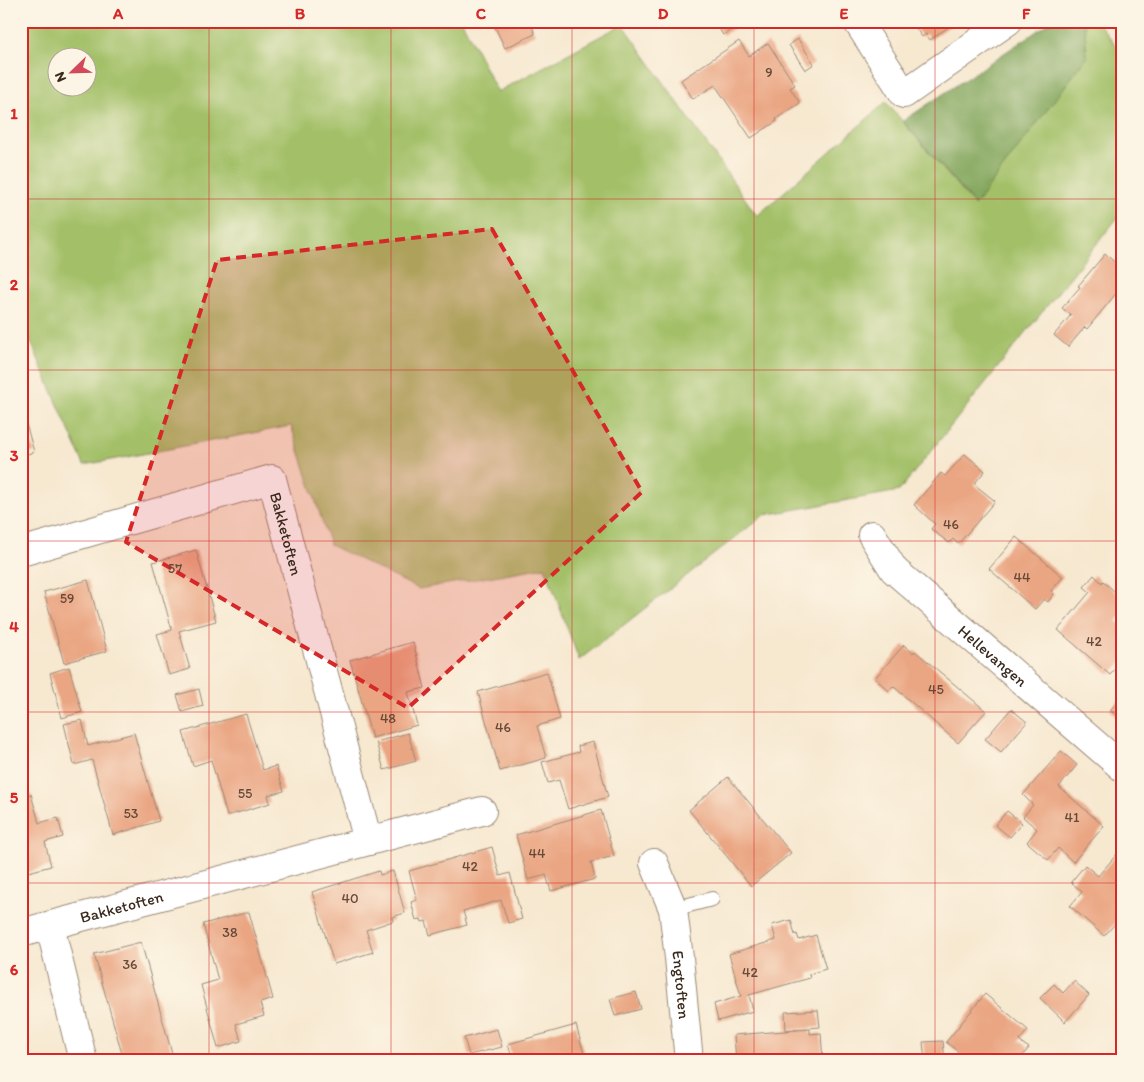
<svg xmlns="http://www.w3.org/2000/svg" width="1144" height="1082" viewBox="0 0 1144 1082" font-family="Itim,sans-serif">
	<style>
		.green { fill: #a3c067; stroke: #6f7542; fill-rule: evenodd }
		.forest { fill: #82a65c; stroke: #5e683d }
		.building { fill: #eaa582 }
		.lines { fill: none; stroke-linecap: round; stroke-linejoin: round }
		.lane-casing { stroke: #998977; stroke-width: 16 }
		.street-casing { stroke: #998977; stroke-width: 30 }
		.lane { stroke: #fff; stroke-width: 14 }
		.street { stroke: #fff; stroke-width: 28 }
		.marked { fill: #d62828; fill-opacity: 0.2; stroke: #d62828; stroke-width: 4; stroke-dasharray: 10 6; stroke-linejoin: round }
		.grid { fill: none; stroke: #d62828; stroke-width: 1; stroke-opacity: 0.55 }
		.labels { text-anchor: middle; stroke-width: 4.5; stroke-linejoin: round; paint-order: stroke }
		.number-label { font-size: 14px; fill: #674937 }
		.street-label { font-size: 16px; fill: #3b2a1e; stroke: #fcf5e5 }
		.neatline { fill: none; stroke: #d62828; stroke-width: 2 }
		.grid-label { font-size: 16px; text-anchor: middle; font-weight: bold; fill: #d62828 }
	</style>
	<rect width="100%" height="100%" fill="#fcf5e5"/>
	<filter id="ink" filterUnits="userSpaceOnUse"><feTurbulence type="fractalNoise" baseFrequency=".02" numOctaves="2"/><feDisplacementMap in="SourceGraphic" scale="10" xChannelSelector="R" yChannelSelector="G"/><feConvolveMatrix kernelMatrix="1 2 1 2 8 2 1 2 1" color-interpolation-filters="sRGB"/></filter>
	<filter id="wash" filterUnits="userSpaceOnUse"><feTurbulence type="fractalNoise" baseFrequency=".0096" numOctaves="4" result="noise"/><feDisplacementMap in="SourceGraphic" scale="20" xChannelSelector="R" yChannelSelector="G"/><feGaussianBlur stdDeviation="1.12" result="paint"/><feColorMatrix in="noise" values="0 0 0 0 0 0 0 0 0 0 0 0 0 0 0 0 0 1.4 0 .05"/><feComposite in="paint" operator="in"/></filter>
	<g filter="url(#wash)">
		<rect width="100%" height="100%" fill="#f7e8d0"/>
		<!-- green -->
		<path class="green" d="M21,21H462L497,92L623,24L757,216L886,102L974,205L1087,57L1084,21H1097L1123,55V211L899,491L764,515L579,660L545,567L419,589L330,545L291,426L84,465L21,319ZM58,58H88V88H58Z"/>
		<!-- forest -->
		<path class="forest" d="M1052,21H1084L1087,57L975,205L903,121Z"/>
		<g id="blocks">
			<!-- building -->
			<path class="building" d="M492,21H530L535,34L505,48Z
				M714,21H746L723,35Z
				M911,21H957L930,40L926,34L922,37Z
				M798,39L814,64L805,70L789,45Z
				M739,41L749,56L768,43L795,85L790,88L800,103L776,119L777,121L751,138L715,85L693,99L681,80Z
				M1105,254L1123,269V285L1087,329L1085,327L1068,347L1054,335L1071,315L1062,308L1080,287L1078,286Z
				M23,413L34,452L21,456V414Z
				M965,454L985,471L974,484L995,501L958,544L953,539L949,543L931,529L935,524L914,505L941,473L945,476Z
				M21,474L27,493L21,494Z
				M1016,537L1063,577L1051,591L1054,594L1048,602L1044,599L1035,609L989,569Z
				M196,550L216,621L179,631L190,669L169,675L157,634L172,630L153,562Z
				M1094,575L1102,583L1103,581L1123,599V613L1117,621L1123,626V660L1110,675L1058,630L1090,592L1084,587Z
				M88,580L107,651L64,663L44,592Z
				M413,642L425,688L408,692L417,725L372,738L350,660Z
				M904,645L913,653L915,651L986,711L958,743L893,686L889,691L875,678Z
				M69,667L82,712L62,718L50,673Z
				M547,672L560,719L537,726L546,758L500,771L478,692Z
				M199,689L203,706L182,712L177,695Z
				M1123,696V722L1110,710Z
				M1011,709L1027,722L1001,752L985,739Z
				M246,714L263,770L276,766L284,791L268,795L270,803L227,816L211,760L193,766L183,732Z
				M82,720L88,746L134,733L159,821L113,835L92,760L74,765L64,724Z
				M408,733L416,761L384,770L376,742Z
				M593,742L608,797L568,809L559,780L548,783L542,762L579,752L578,746Z
				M1061,751L1077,765L1059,787L1104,826L1073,862L1058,848L1048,860L1027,842L1037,829L1023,817L1033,805L1023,795Z
				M728,777L791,853L751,886L689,810Z
				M31,794L39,823L58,818L63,837L45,842L51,866L21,874V797Z
				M601,810L614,856L591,862L595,879L551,891L546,875L528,880L516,835Z
				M1007,811L1022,823L1010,837L995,825Z
				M492,847L500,876L510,873L522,919L508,923L501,900L463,911L467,925L430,935L426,921L422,922L421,919L416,920L411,902L417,900L409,871Z
				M1123,847V915L1104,936L1070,906L1082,892L1071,882L1085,865L1098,876Z
				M379,871L380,875L393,871L405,913L392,917L393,921L366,930L373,952L334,964L312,892Z
				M249,912L273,999L260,1003L264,1016L236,1024L241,1041L218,1048L201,985L218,980L203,924Z
				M791,920L795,935L797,934L799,940L816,935L826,969L809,974L810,978L749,995L753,1011L718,1021L714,1004L741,996L729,954L776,940L772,925Z
				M141,942L174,1061H124L94,954Z
				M1074,981L1089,995L1065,1022L1040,998L1054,984L1063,993Z
				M636,992L641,1009L615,1016L610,999Z
				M985,994L1028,1030L1019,1041L1029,1048L1018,1061H969L946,1042Z
				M818,1010L820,1027L786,1030L785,1012Z
				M576,1025L586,1061H513L508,1044Z
				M497,1029L502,1047L469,1055L464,1038Z
				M810,1029V1034L821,1033L823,1061H736L734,1035Z
				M943,1041L945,1061H925L923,1042Z"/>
		</g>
	</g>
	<g filter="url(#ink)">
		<use href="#blocks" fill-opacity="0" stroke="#998977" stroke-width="1"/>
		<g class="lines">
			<defs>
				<path id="lane" d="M673,909L712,899"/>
				<g id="street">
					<path d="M857,21L904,94L1008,21"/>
					<path id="s1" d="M872,535L894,570L1123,768"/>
					<path id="s2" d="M21,552L272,479L368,841"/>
					<path id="s3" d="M654,863L673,909L679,958L689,1061"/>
					<path d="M50,926L83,1061"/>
					<path id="s4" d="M21,933L482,811"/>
				</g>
			</defs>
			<!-- lane casing -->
			<use href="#lane" class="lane-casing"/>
			<!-- street casing -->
			<use href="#street" class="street-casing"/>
			<!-- lane -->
			<use href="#lane" class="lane"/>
			<!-- street -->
			<use href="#street" class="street"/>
		</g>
	</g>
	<!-- marked area -->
	<path class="marked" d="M492,229L642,492L408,708L126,542L217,260Z"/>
	<!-- grid -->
	<path class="grid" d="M209,21V1061M391,21V1061M572,21V1061M754,21V1061M935,21V1061M21,199H1123M21,370H1123M21,541H1123M21,712H1123M21,883H1123"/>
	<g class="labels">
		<!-- number labels -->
		<g class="number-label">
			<text x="769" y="77">9</text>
			<text x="951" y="529">46</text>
			<text x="175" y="573">57</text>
			<text x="1022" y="582">44</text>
			<text x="67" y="603">59</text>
			<text x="1094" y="646">42</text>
			<text x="936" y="694">45</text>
			<text x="388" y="723">48</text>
			<text x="503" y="732">46</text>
			<text x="245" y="798">55</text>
			<text x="131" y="818">53</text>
			<text x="1072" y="822">41</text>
			<text x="537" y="858">44</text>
			<text x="470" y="871">42</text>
			<text x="350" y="903">40</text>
			<text x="230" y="937">38</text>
			<text x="130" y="969">36</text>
			<text x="750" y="977">42</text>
		</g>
		<!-- street labels -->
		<g class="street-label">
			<text dy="6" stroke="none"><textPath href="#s2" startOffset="318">Bakketoften</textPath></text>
			<text dy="6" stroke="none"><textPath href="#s1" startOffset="172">Hellevangen</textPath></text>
			<text dy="6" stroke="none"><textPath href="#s4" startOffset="104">Bakketoften</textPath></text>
			<text dy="6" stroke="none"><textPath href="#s3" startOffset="126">Engtoften</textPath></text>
		</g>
	</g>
	<!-- margin -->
	<rect width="1144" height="1082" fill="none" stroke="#fcf5e5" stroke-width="55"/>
	<!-- north arrow -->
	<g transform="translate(72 72) rotate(247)"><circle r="24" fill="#fcf5e5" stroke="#afa495"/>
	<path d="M0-4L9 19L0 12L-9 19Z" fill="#d1495b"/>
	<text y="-8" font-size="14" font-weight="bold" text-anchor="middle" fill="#3b2a1e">N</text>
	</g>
	<rect x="28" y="28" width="1088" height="1026" class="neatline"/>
	<g class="grid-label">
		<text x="118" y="19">A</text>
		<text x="300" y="19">B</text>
		<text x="481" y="19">C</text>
		<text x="663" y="19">D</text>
		<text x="844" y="19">E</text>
		<text x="1026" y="19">F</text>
		<text x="14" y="119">1</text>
		<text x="14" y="290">2</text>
		<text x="14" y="461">3</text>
		<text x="14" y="632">4</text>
		<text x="14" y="803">5</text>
		<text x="14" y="975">6</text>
	</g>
</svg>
